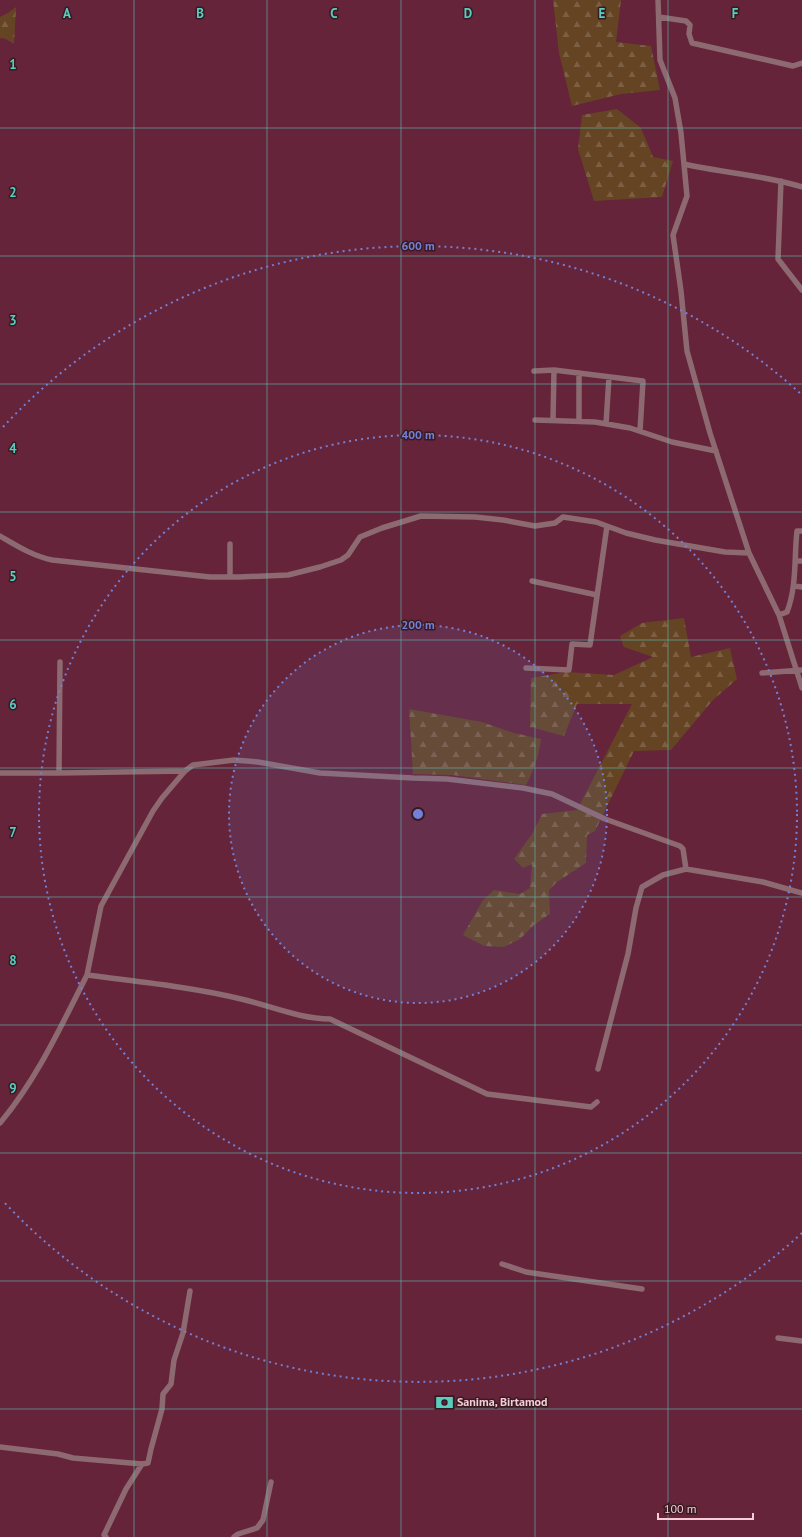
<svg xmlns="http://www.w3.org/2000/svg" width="802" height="1537" viewBox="0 0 802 1537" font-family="'PT Sans',sans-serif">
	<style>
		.forest { fill: url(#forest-firs) }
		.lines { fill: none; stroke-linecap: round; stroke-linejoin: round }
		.minor { stroke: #8d6971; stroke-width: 5.5 }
		.grid { fill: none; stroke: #59cebe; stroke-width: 1; stroke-opacity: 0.55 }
		.ring { fill: none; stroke: #7480d7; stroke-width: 2; stroke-dasharray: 2 4 }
		.labels { text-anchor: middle; stroke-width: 3; stroke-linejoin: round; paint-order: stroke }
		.poi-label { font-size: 12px; font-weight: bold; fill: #f6ccd6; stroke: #381a23; text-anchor: start }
		.grid-label { font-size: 13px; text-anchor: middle; font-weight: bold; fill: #59cebe; stroke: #381a23; stroke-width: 3; stroke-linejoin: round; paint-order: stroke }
		.centre { fill: #7480d7; stroke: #381a23; stroke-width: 2 }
		.ring-label { font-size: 12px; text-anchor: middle; font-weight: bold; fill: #7480d7; stroke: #381a23; stroke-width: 3; stroke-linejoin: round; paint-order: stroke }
	</style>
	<defs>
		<pattern id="forest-firs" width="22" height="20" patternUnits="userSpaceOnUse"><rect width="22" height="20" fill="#654424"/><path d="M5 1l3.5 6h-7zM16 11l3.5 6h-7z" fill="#7c5e43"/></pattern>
	</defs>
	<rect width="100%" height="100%" fill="#652439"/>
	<!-- forest -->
	<path class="forest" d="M553,0H621L616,42L651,46L660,90L621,94L572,106L559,53Z
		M16,7V8L14,44L6,39L0,38V17L8,13Z
		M617,109L641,128L653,157L673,161L662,197L594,201L578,149L582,115Z
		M684,618L691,657L730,648L737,679L713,700L671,750L634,751L595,831L587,835L586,863L557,882L549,890L550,914L534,925L520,939L504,947L484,946L463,935L483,900L494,890L520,894L530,888L532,864L523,868L514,859L532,834L542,814L577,810L632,704H577L564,736L530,727L531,678L566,672L614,675L653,657L624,647L620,636L642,623Z
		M409,709L482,722L514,733L541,739C539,756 534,770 526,785L452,775L413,774Z"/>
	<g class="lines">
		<!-- minor -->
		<path class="minor" d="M658,0L660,60L675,98L681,133L687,196L673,235L681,291L687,351L710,433L749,553L779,615L802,688
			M659,17L686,21L690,25L689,34L692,43L793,66L802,63
			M684,164C723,173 764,175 802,187
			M781,181L778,259L802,290
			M534,371L554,370L643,381L640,431
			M535,420L595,422L630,428L672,442L716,451
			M553,420L554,370
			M579,421V373
			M606,424L609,377
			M0,536C17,546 33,556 52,560L210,577H239L288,575L320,567L341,560L348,555L360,537L382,528L421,516L475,517L503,520L535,526L555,523L563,517L596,522L626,533L655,540L725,552L749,553
			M795,561H802
			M230,577V544
			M532,581L597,595
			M794,586L802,587
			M779,615L787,612C797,586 794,558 797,531H802
			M526,668L569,670L572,644L590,645L607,526
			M762,673L802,670
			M185,771L162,798L153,811L101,906L87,975C139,982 191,987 241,999C271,1006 300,1019 330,1019L487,1094L591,1107L597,1102
			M0,773H59L185,771L193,765L234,760L258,762L320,773L413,778L447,779L523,788L552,794L605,819L680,846L683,849L686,869
			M59,773L60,662
			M598,1069L628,954L636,908L642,887L663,875L686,869L763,882L802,893
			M0,1123C37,1079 61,1026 87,975
			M502,1264L526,1272L642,1289
			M778,1338L802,1341
			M0,1447L58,1454L73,1458L142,1464L148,1463L151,1449L162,1409L163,1394L171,1384L174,1360L183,1333L190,1291
			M106,1537L104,1535L126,1489L142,1464
			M234,1537L238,1534L257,1528L263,1520L271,1482"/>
	</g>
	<!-- grid -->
	<path class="grid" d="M134,0V1537M267,0V1537M401,0V1537M535,0V1537M668,0V1537M0,128H802M0,256H802M0,384H802M0,512H802M0,640H802M0,768H802M0,897H802M0,1025H802M0,1153H802M0,1281H802M0,1409H802"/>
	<!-- distance rings -->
	<circle cx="418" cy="814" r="189" fill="#7480d7" fill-opacity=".12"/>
	<g class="ring">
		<circle cx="418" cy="814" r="189"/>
		<circle cx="418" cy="814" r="379"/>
		<path d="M802 1233A568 568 0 0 1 3 1201M3 427A568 568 0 0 1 802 395"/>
	</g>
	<!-- icons -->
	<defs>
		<symbol id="bank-bare" viewBox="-9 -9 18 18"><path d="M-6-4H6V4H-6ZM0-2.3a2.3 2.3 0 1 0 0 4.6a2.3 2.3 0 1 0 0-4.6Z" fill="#59cebe" stroke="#381a23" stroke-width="2.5" paint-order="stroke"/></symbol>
	</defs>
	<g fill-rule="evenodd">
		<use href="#bank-bare" x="432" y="1390" width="25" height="25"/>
	</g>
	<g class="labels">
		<!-- poi labels -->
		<g class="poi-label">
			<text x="457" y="1406">Sanima, Birtamod</text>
		</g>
	</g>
	<g class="grid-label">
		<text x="67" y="18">A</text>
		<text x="200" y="18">B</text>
		<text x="334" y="18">C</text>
		<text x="468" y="18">D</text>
		<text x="602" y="18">E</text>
		<text x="735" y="18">F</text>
		<text x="13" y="69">1</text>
		<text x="13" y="197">2</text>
		<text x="13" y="325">3</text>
		<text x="13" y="453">4</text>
		<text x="13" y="581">5</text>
		<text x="13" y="709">6</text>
		<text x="13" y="837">7</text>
		<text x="13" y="965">8</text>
		<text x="13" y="1093">9</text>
	</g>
	<circle cx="418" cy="814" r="6" class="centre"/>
	<g class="ring-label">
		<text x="418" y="250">600 m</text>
		<text x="418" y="439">400 m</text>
		<text x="418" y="629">200 m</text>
	</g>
	<!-- scale -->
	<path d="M658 1513v6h95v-6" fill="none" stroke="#f6ccd6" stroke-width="2"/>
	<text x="664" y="1513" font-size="12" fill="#f6ccd6" stroke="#381a23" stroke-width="3" paint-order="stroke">100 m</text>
</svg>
